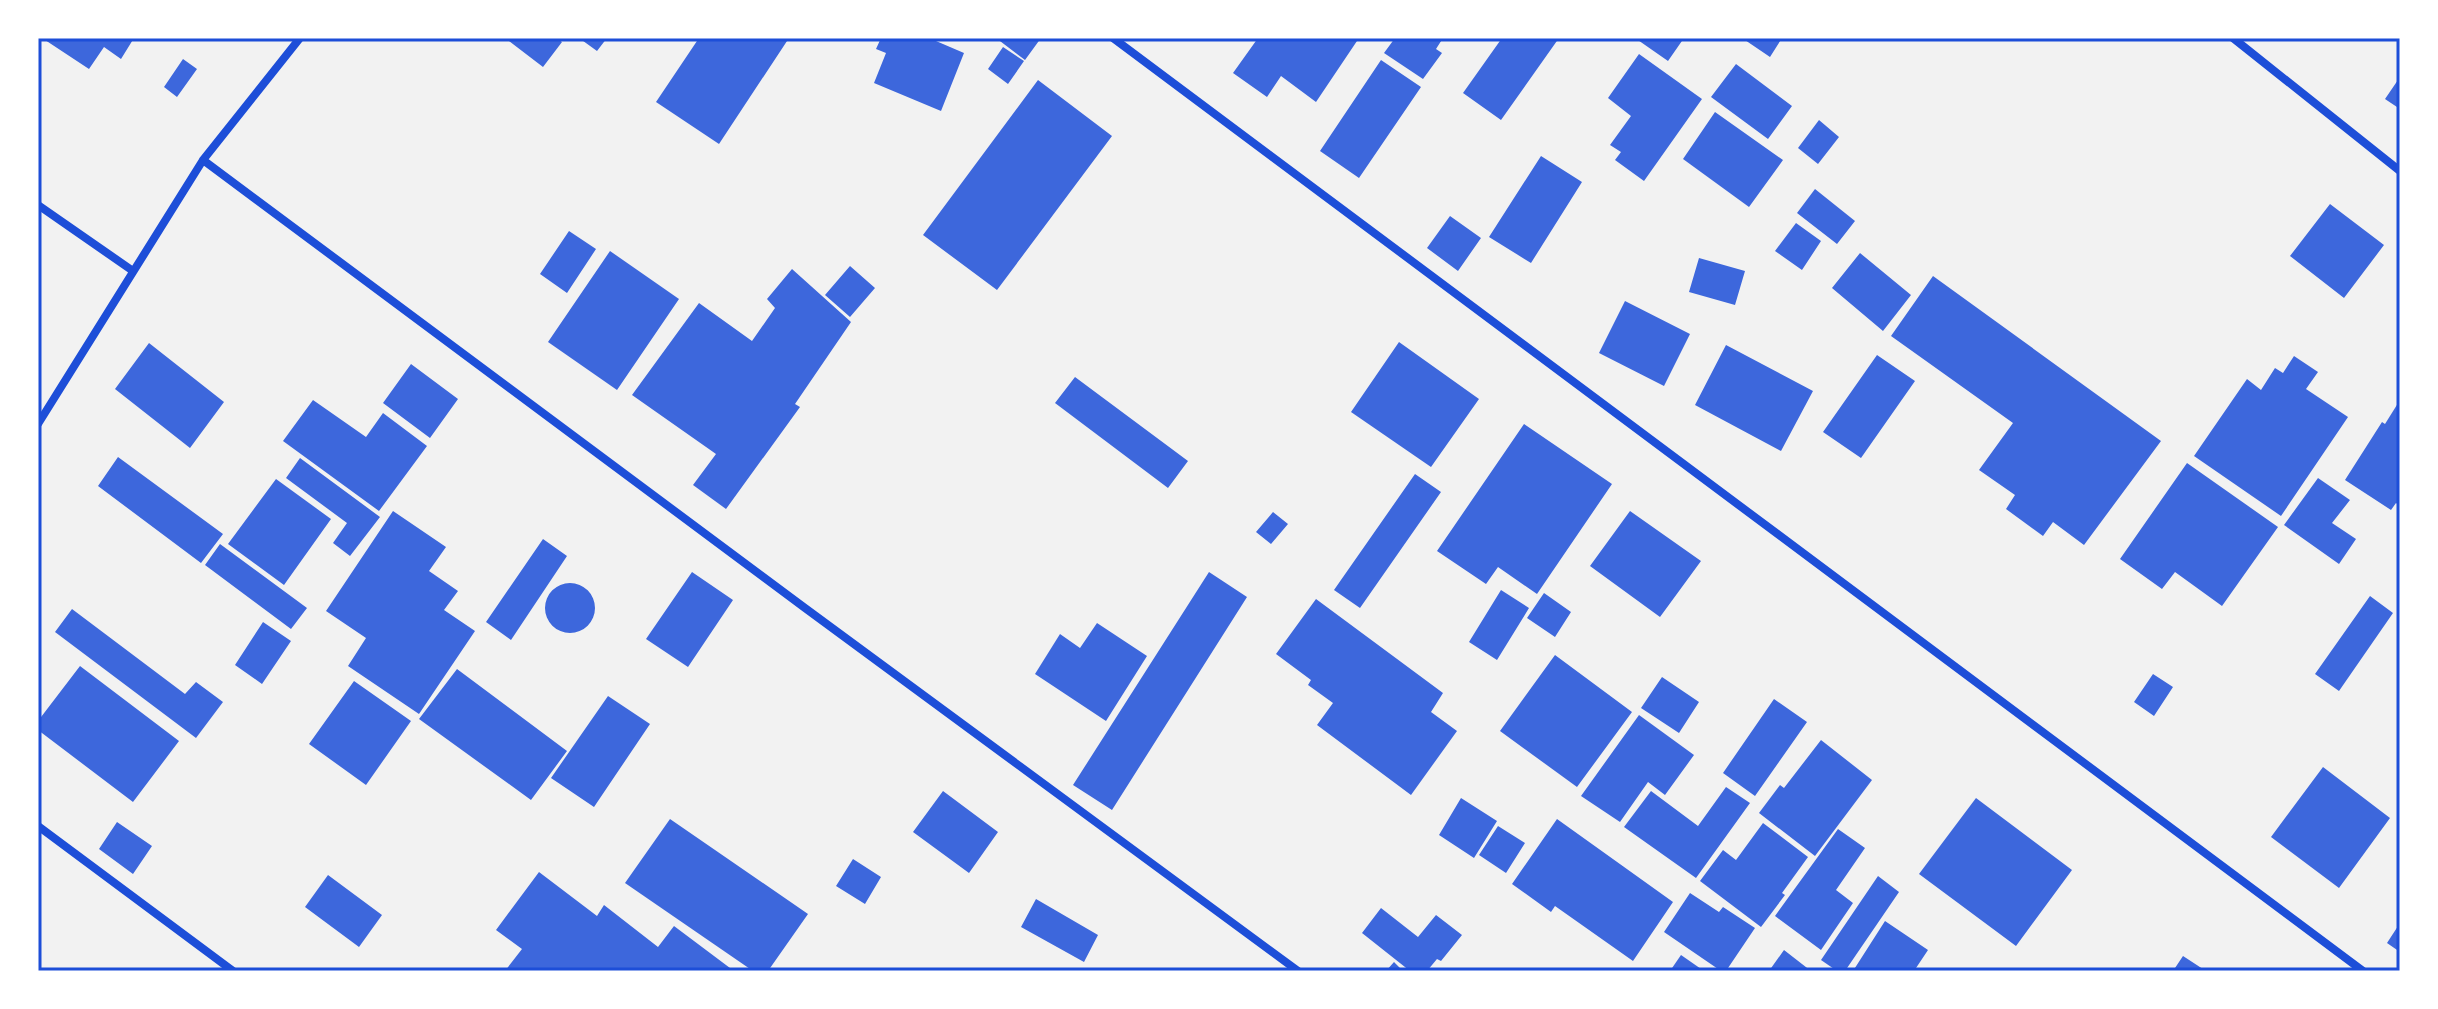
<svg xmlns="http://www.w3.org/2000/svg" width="2438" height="1009" viewBox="0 0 2438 1009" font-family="Mulish,sans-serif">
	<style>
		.building { fill: #3d67dc }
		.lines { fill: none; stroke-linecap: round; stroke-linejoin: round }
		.minor { stroke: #1d4ed8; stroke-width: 8 }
		.neatline { fill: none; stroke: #1d4ed8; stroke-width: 3 }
	</style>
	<rect width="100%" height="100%" fill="#f2f2f2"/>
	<!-- building -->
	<path class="building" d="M42,38H134L121,59L104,47L89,69Z
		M505,38H556L562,42L543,67Z
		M579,38H607L597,51Z
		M699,38H789L719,144L656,102Z
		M881,38H937L936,41L964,53L941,111L874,83L886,53L876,49Z
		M996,38H1041L1025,60Z
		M1258,38H1359L1316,102L1281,76L1267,97L1233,73Z
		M1395,38H1443L1436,49L1442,53L1423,79L1384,53Z
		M1502,38H1559L1501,120L1463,93Z
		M1635,38H1684L1668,61Z
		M1742,38H1782L1770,57Z
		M1003,47L1024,61L1008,84L988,69Z
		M1639,54L1702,99L1644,181L1615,160L1621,152L1610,145L1631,116L1608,98Z
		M183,59L197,69L177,97L164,87Z
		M1381,60L1421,87L1359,178L1320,151Z
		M1736,64L1792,106L1768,139L1711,97Z
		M2400,77V109L2385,99Z
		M1038,80L1112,136L997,290L923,235Z
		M1715,112L1783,160L1749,207L1683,159Z
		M1819,120L1839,137L1818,164L1798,148Z
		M1541,156L1582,182L1531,263L1489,237Z
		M1815,189L1855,221L1837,244L1797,213Z
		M2330,204L2384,245L2344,298L2290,256Z
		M1450,216L1481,238L1458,271L1427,248Z
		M1796,223L1821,241L1802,270L1775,251Z
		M569,231L596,249L567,293L540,274Z
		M610,251L679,299L617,390L548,342Z
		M1860,253L1911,295L1883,331L1832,288Z
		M1699,258L1745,271L1735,305L1689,292Z
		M850,266L875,288L850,317L825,295Z
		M792,269L851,322L795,404L800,407L726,509L693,485L716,454L632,395L699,303L752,341L775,308L767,299Z
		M1933,276L2161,441L2084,545L2053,522L2043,536L2006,509L2015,495L1979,470L2013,423L1891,336Z
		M1625,301L1690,334L1664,386L1599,353Z
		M1399,342L1479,399L1431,467L1351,412Z
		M149,343L224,402L190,448L115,389Z
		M1726,345L1813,391L1781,451L1695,405Z
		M1877,355L1915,381L1861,458L1823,432Z
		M2294,356L2318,372L2306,389L2348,417L2281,516L2194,456L2247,379L2261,390L2275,368L2283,373Z
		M411,364L458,399L430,438L383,403Z
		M1075,377L1188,461L1168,488L1055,403Z
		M313,400L366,437L383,413L427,446L379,511L283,441Z
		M2400,400V506L2396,503L2391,510L2345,480L2382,422L2385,424Z
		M1524,424L1612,484L1537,594L1498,567L1486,584L1437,551Z
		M118,457L223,534L201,563L98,486Z
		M300,458L380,517L350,556L333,543L347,523L286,478Z
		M2187,463L2278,527L2222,606L2175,572L2162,589L2120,559Z
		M1415,474L1441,492L1360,608L1334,590Z
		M2318,478L2350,500L2332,523L2356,539L2339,564L2284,525Z
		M276,479L331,519L284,585L228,544Z
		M393,511L446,547L429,571L458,591L444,610L475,631L419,714L348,666L366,638L326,611Z
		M1630,511L1701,561L1660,617L1590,566Z
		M1273,512L1288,524L1271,544L1256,532Z
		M543,539L567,556L511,640L486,622Z
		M220,544L307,608L291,629L205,565Z
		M692,572L733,600L688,667L646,639Z
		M1209,572L1247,597L1112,810L1073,785Z
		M545 608a25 25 0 1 1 50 0a25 25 0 1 1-50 0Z
		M1501,590L1529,608L1497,660L1469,642Z
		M1544,593L1571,612L1555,637L1527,618Z
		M2370,596L2393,613L2339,691L2315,674Z
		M1316,599L1443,693L1431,712L1457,731L1411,795L1317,725L1333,703L1308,685L1311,680L1276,654Z
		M72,609L185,694L196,682L223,702L196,738L55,632Z
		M263,622L291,641L262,684L235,665Z
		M1097,623L1147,656L1106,721L1035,674L1060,634L1080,648Z
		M1555,655L1632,712L1577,787L1500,731Z
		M80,666L179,741L133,802L38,730V721Z
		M457,669L567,751L531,800L419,719Z
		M2153,674L2173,687L2154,716L2134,702Z
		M1662,677L1699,702L1679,733L1641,708Z
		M354,681L411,721L366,785L309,744Z
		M608,696L650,724L594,807L551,778Z
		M1774,699L1807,722L1755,796L1723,773Z
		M1639,715L1694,755L1665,795L1648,782L1620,822L1581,796Z
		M1821,740L1872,780L1815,856L1759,813L1780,785L1784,788Z
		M2323,767L2390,818L2339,888L2271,837Z
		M1726,787L1750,803L1696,878L1624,827L1651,791L1698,826Z
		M943,791L998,832L969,873L913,832Z
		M1461,798L1497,821L1474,858L1439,835Z
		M1976,798L2072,870L2016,946L1919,874Z
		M670,819L808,914L768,971H753L625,883Z
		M1557,819L1673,902L1633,961L1555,906L1551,912L1512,884Z
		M117,822L152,846L133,874L99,849Z
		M1763,823L1808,857L1782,893L1785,895L1761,927L1700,881L1723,850L1736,860Z
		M1498,826L1525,843L1506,873L1479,855Z
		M1838,829L1865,848L1836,890L1853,903L1821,950L1775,916Z
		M853,859L881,877L865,904L836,886Z
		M539,872L597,916L604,905L658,947L674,926L734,971H505L522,949L496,930Z
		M328,875L382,915L359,947L305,907Z
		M1878,876L1899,892L1845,971H1837L1821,960Z
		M1690,893L1719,912L1723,907L1755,928L1726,971H1721L1664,932Z
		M1036,899L1098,935L1084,962L1021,927Z
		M1381,908L1418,937L1436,915L1462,935L1441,961L1437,959L1427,971H1410L1362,933Z
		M1885,921L1928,950L1914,971H1853Z
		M2400,923V952L2387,943Z
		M1784,950L1811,971H1769Z
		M1681,955L1704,971H1670Z
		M2183,956L2206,971H2173Z
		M1394,962L1403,971H1386Z"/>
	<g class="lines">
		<!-- minor -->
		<path class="minor" d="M1113,38L2363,971
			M2233,38L2400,171
			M203,160L805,608L1298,971
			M38,205L133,271
			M38,424L203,160L300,38
			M38,826L233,971"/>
	</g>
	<!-- border -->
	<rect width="2438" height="1009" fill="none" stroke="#ffffff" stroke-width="80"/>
	<rect x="40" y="40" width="2358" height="929" class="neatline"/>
</svg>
